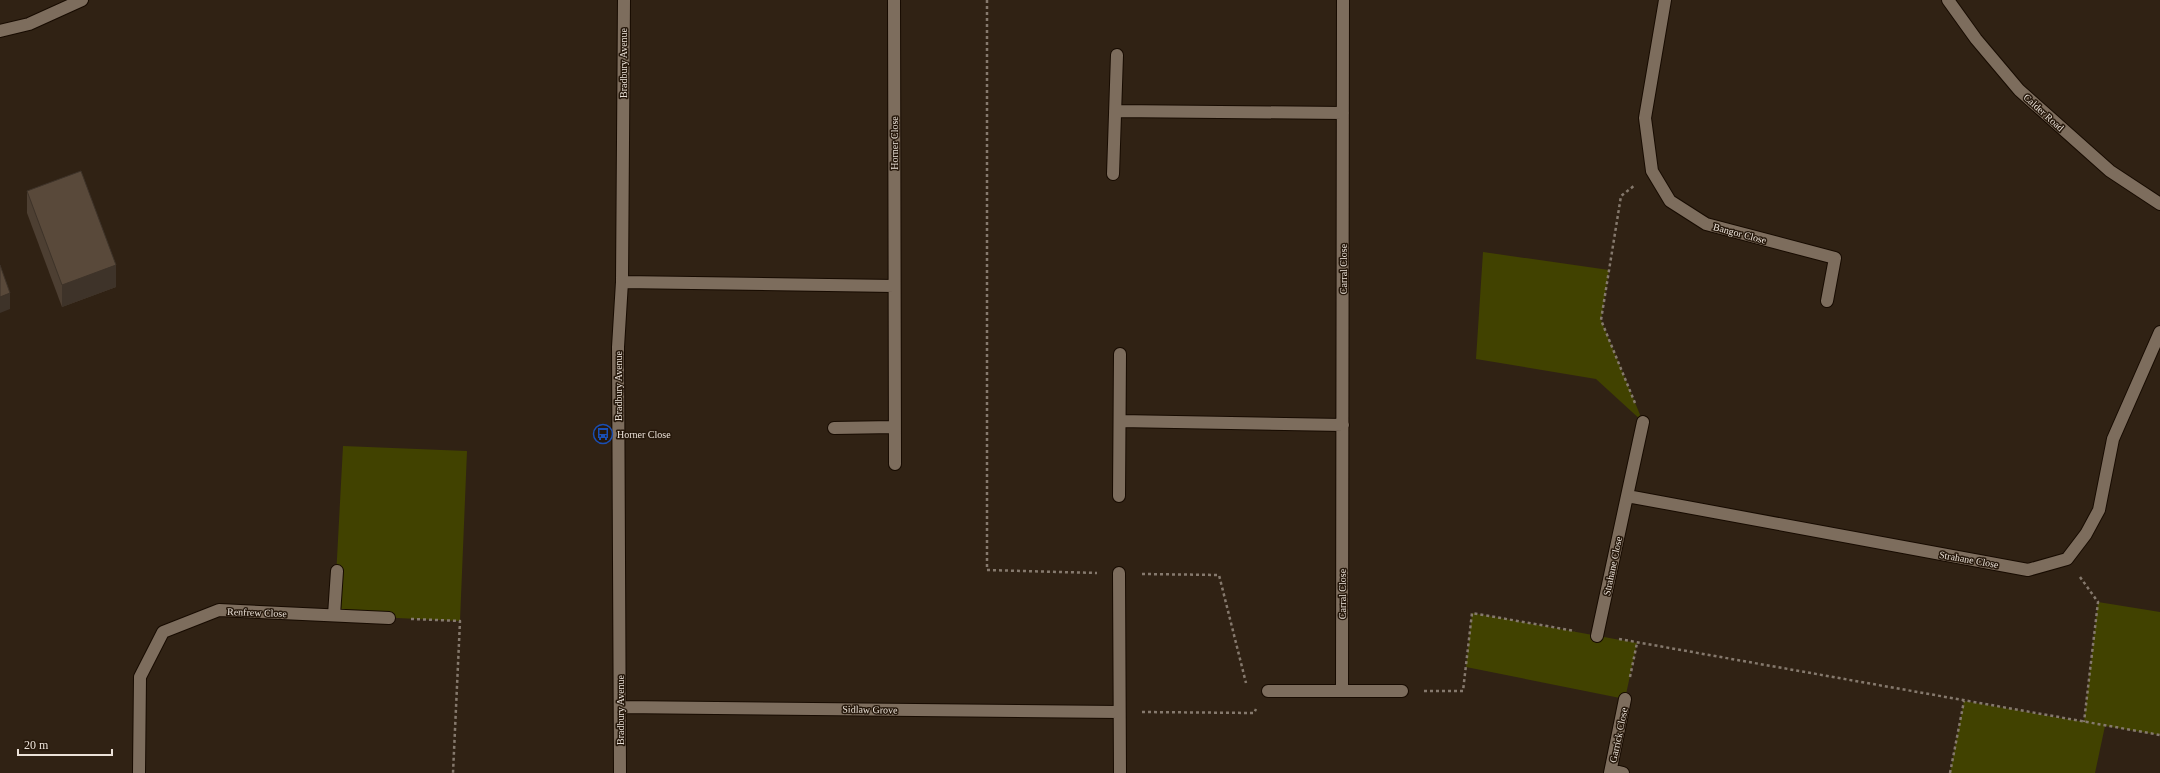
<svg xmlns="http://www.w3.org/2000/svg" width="2160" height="773" viewBox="0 0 2160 773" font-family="Georgia,serif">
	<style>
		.green { fill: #414200 }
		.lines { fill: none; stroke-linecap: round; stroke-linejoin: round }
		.minor-casing { stroke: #170b01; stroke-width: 14 }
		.path { stroke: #85796d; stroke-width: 2.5; stroke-dasharray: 3 3; stroke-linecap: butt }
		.minor { stroke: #7d6d5d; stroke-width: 12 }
		.wall { fill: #4d3f32 }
		.shaded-wall { fill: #3e3329 }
		.building { fill: #59493a; stroke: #3e3329 }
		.labels { text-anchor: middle; stroke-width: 3; stroke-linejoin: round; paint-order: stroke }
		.street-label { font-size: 10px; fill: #ebe2d9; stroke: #26180b }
		.poi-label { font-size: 10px; fill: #ebe2d9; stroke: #26180b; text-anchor: start }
	</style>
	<rect width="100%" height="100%" fill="#302214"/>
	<!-- green -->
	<path class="green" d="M1483,252L1609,270L1601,320L1643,422L1596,379L1476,359Z
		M343,446L467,451L460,621L334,615Z
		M2098,602L2160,612V735L2105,726L2095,773H1950L1964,701L2084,722Z
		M1472,613L1637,643L1625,699L1466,667Z"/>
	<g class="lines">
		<defs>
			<path id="minor" d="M894,0L895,464
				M1343,0L1342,691H1402
				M1665,0L1645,118L1652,171L1670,201L1706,224L1835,258L1827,301
				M1948,0L1976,39L2019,90L2110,171L2160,204
				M0,31L29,24L82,0
				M1115,111L1343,113
				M1113,174L1117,55
				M622,282L894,286
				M1120,421L1343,425
				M1643,422L1627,496L2028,570L2067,559L2086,534L2099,510L2113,439L2160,332
				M834,428L894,427
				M1119,496L1120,354
				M1119,573L1120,773
				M334,615L337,571
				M1597,636L1627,496
				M1268,691H1342
				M620,707L1119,712
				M1611,770L1623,773
				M139,773L140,677L163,632L219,610L389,618
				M620,773L618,347L622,282L624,0
				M1610,773L1625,699"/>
		</defs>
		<!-- minor casing -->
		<use href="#minor" class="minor-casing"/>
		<!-- path -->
		<path class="path" d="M987,0V570L1097,573
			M1635,403L1601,320L1621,196L1635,185
			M1142,574L1219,575L1246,683
			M2080,577L2098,602L2084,722
			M411,619L460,621L453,773
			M1619,639L2160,735
			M1630,677L1637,643
			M1424,691H1463L1472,613L1575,631
			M1142,712L1254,713L1256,709
			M1950,773L1964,701"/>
		<!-- minor -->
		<use href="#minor" class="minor"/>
	</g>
	<!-- wall -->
	<path class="wall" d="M27,191L116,287L62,307L27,213Z"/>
	<!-- shaded-wall -->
	<path class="shaded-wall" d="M116,265V287L62,307V285Z
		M10,293V309L0,313V297Z"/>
	<!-- building -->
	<path class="building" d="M81,171L116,265L62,285L27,191Z
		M0,265L10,293L0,297Z"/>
	<!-- icons -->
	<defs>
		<symbol id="bus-ring" viewBox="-11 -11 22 22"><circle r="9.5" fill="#26180b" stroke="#1a4fb4" stroke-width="1.5"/><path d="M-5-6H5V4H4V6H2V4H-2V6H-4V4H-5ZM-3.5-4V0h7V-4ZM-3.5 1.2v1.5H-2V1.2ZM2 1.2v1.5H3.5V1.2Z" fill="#1a4fb4"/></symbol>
	</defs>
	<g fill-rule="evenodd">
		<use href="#bus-ring" x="592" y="423" width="22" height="22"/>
	</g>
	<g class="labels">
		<!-- street labels -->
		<g class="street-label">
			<text transform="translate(623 63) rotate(-90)" y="4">Bradbury Avenue</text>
			<text transform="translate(2044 112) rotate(42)" y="4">Calder Road</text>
			<text transform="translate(894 143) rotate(-90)" y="4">Horner Close</text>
			<text transform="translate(1740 233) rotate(15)" y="4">Bangor Close</text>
			<text transform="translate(1343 269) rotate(-90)" y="4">Carral Close</text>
			<text transform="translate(618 386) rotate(-90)" y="4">Bradbury Avenue</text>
			<text transform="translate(1969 559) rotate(10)" y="4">Strahane Close</text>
			<text transform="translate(1612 566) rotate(-78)" y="4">Strahane Close</text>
			<text transform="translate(1342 594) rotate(-90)" y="4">Carral Close</text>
			<text transform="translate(257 612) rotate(2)" y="4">Renfrew Close</text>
			<text transform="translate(870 709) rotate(1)" y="4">Sidlaw Grove</text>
			<text transform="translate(620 710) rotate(-90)" y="4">Bradbury Avenue</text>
			<text transform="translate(1618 735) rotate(-78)" y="4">Garrick Close</text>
		</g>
		<!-- poi labels -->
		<g class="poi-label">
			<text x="617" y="438">Horner Close</text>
		</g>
	</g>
	<!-- scale -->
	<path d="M18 749v6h94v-6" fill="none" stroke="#ebe2d9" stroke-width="2"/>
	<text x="24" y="749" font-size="12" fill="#ebe2d9" stroke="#26180b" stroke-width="3" paint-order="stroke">20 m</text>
</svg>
